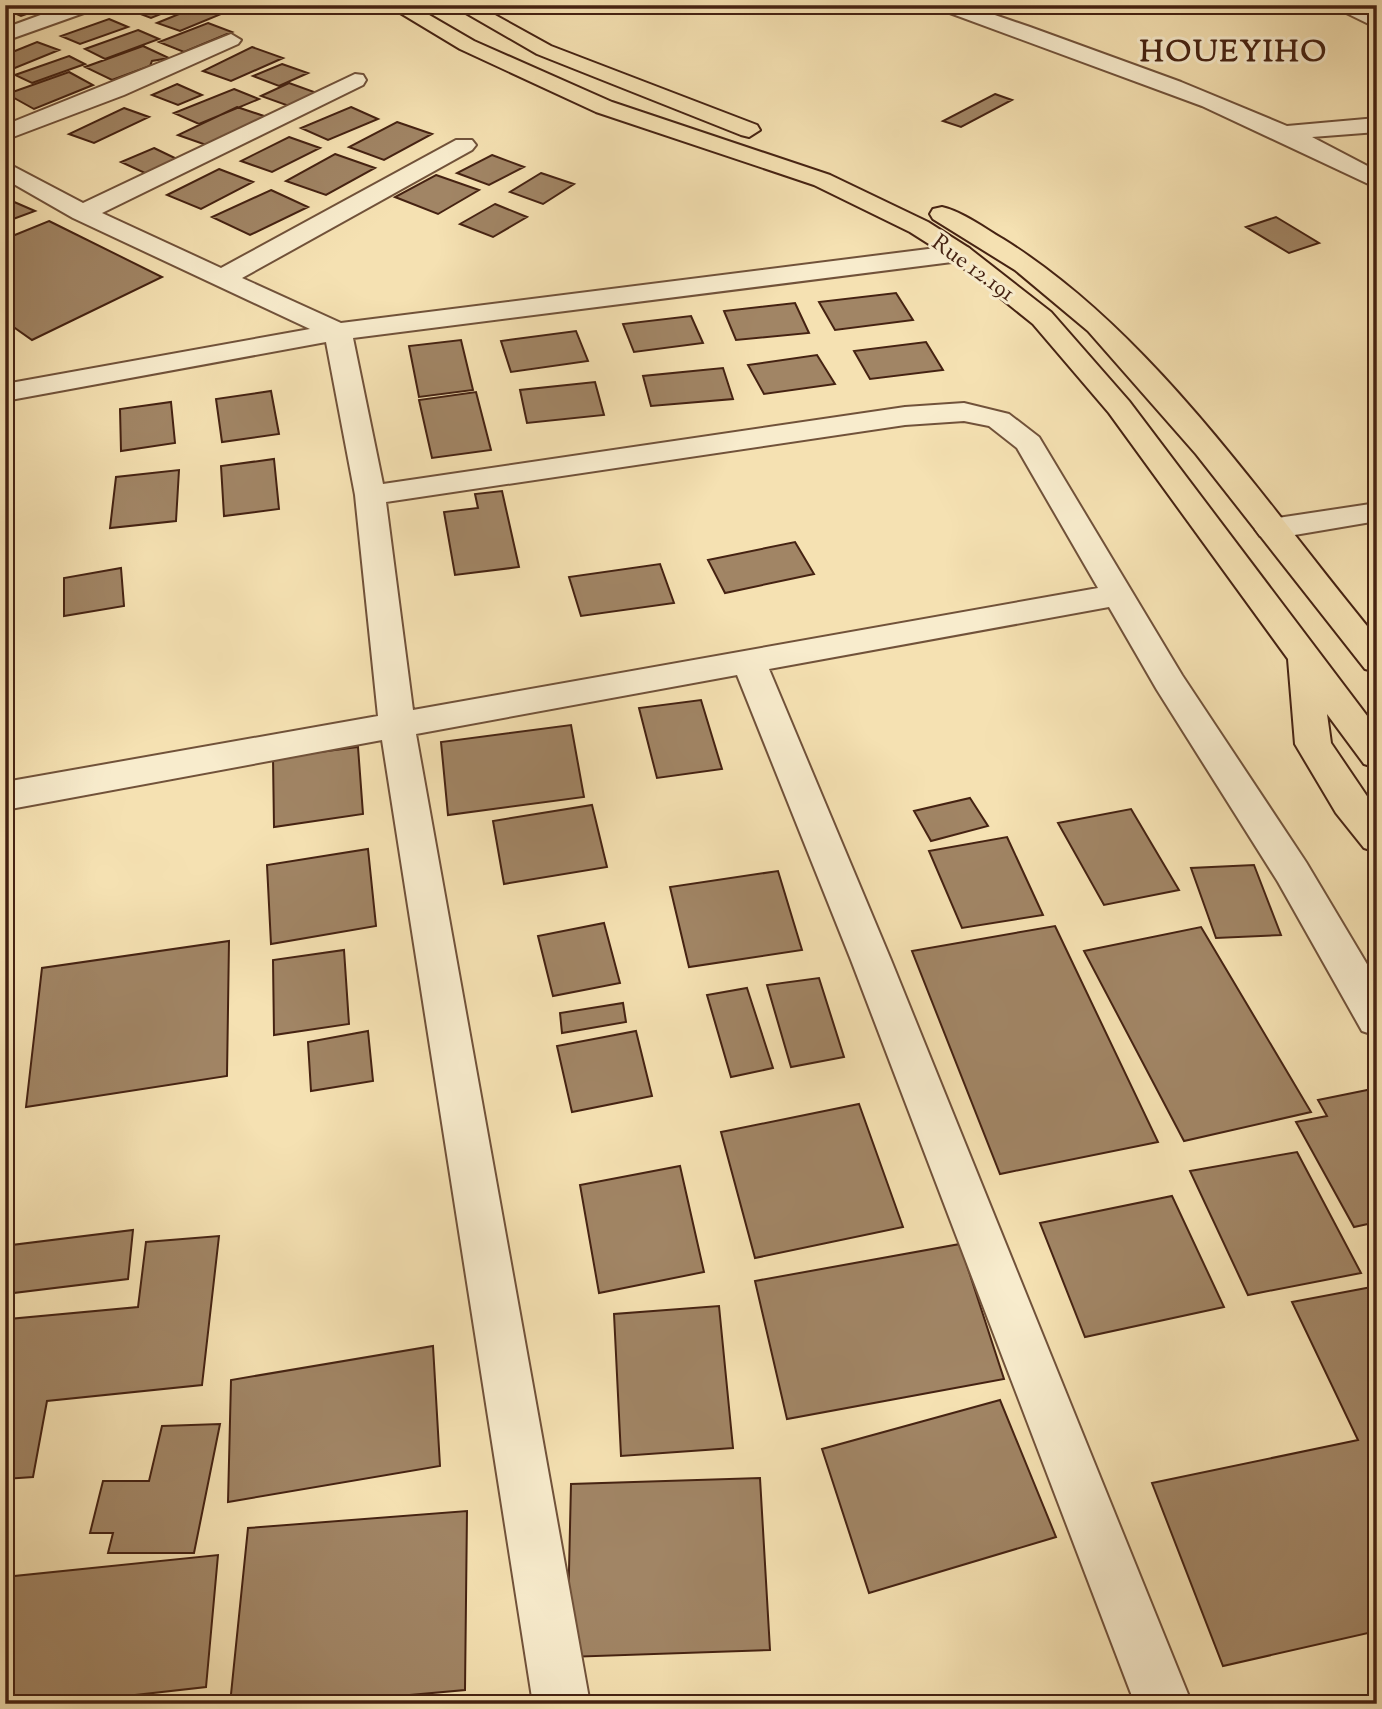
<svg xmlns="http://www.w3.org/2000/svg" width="1382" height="1709" viewBox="0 0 1382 1709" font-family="'Sorts Mill Goudy',serif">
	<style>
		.building { fill: #a18565; stroke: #452212; stroke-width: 2 }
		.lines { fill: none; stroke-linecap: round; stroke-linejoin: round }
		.minor-casing { stroke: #71523a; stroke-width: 4 }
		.major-casing { stroke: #452212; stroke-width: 4 }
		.minor { fill: #f8eccd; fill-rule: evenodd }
		.major { fill: #f5e1b2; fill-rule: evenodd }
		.labels { text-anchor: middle; stroke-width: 6; stroke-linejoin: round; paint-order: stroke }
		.far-street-label { font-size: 23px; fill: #452212; stroke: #f8eccd }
		.far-district-label { font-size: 30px; font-weight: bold; letter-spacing: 2px; fill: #452212; stroke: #f8eccd }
	</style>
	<rect width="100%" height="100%" fill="#f5e1b2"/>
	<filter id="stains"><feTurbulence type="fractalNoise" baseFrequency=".00286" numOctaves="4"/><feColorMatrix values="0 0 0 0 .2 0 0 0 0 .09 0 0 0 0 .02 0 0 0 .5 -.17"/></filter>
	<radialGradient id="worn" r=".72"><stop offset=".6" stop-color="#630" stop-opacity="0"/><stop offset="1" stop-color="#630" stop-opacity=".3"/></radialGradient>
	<!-- building -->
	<path class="building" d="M5,5H52L21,16L5,9Z
		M137,5H183L151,18L127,9Z
		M201,5L226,12L180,31L157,23Z
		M109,19L128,27L80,44L61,36Z
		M208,23L232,32L184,52L159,42Z
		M138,30L159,39L105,59L85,49Z
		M37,42L59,50L10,70L5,69V55Z
		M143,46L169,58L152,61L150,66L112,80L85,67Z
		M252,47L283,58L231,81L203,71Z
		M69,56L85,64L32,83L15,75Z
		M282,64L308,73L279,86L253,76Z
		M69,72L93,85L34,109L7,94Z
		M289,83L317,93L289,106L261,96Z
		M177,84L202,95L178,105L152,95Z
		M234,89L259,99L199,124L174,113Z
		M995,94L1012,100L961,127L943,121Z
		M237,107L267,117L209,146L178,135Z
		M351,107L378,119L328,140L301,128Z
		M124,108L149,117L94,143L69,134Z
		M397,122L432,134L384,160L349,147Z
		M289,137L320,148L272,172L241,161Z
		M154,148L179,160L147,174L121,162Z
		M335,154L375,168L326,195L286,181Z
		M492,155L524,167L489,185L457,173Z
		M219,169L253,182L201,209L167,195Z
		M541,173L574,184L543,204L510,192Z
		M436,175L479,190L438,214L395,197Z
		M271,190L308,207L250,235L212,217Z
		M5,198L35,211L5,222Z
		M495,204L527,217L493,237L460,224Z
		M1276,217L1319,243L1289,253L1246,227Z
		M49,221L162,277L32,340L5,321V239Z
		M896,293L913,320L835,330L819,302Z
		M795,303L809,333L736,340L724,311Z
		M691,316L703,343L634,352L623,324Z
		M576,331L588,361L511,372L501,341Z
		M461,340L473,390L419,397L409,346Z
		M926,342L943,370L870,379L854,351Z
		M817,355L835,384L764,394L748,365Z
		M723,368L733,399L651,406L643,376Z
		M595,382L604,415L527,423L520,390Z
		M271,391L279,434L222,442L216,399Z
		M476,392L491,450L432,458L419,400Z
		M171,402L175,443L121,451L120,409Z
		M274,459L279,509L224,516L221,466Z
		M179,470L176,521L110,528L116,477Z
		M502,491L519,567L455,575L444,512L478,508L475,494Z
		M795,542L814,574L725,593L708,560Z
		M660,564L674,603L581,616L569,577Z
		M121,568L124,606L64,616V578Z
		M701,700L722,769L657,778L639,708Z
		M571,725L584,797L448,815L441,742Z
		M358,747L363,814L274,827L273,758Z
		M970,798L988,826L931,841L914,811Z
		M592,805L607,867L504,884L493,821Z
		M1131,809L1179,890L1104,905L1058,823Z
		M1007,837L1043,915L962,928L929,851Z
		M368,849L376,926L271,944L267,865Z
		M1254,865L1281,935L1216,938L1191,868Z
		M778,871L802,950L689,967L670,887Z
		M604,923L620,983L553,996L538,936Z
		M1055,926L1158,1142L1000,1174L912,951Z
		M1201,927L1311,1112L1184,1141L1084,951Z
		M229,941L227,1076L26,1107L42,968Z
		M344,950L349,1024L274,1035L273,960Z
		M819,978L844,1057L791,1067L767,985Z
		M747,988L773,1068L731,1077L707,995Z
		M623,1003L626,1022L562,1033L560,1013Z
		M368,1031L373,1081L311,1091L308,1042Z
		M636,1031L652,1096L572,1112L557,1046Z
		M1377,1088V1222L1354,1227L1296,1122L1327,1116L1318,1100Z
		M859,1104L903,1227L755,1258L721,1132Z
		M1297,1152L1361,1273L1248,1295L1190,1171Z
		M680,1166L704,1272L599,1293L580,1185Z
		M1172,1196L1224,1307L1085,1337L1040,1223Z
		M133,1230L128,1279L5,1294L12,1245Z
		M219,1236L202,1385L47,1401L33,1477L5,1479V1337L9,1319L138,1307L146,1242Z
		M960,1244L1004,1379L787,1419L755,1281Z
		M1377,1286V1631L1223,1666L1152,1483L1358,1440L1292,1302Z
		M719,1306L733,1448L621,1456L614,1314Z
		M433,1346L440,1466L228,1502L231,1380Z
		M1000,1400L1056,1537L869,1593L822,1449Z
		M220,1424L194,1553H108L113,1533H90L103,1481H149L162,1426Z
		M760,1478L770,1650L567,1657L571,1484Z
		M467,1511L465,1690L310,1704H230L248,1528Z
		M218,1555L206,1687L55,1704H5V1577Z"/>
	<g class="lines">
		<defs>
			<path id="minor" d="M68,5H98L95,9L5,41V28Z
				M936,5H966L1030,27L1181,82L1287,126L1377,118V132L1312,137L1377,171V188L1202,106L939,9Z
				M1330,5H1357L1377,14V28Z
				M231,34L241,40L238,44L124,95L5,140V125Z
				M355,74L363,75L366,80L363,85L102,213L221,268L456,140H472L476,145L472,150L242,278L341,323L960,245L969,248L973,253L969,258L960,261L353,338L383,484L905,407L964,403L1009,414L1039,437L1182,675L1306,862L1377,981V1036L1362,1031L1278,882L1157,690L1109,607L769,669L891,960L1192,1704H1135L851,960L737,675L416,734L590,1704H533L382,740L5,810V782L378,716L355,495L326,342L5,401V384L310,329L73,218L5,179V162L83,203ZM964,421L989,426L1017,448L1098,588L413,710L386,502L905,425Z
				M1377,503V521L1271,539L1260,536L1255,529L1260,522L1271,519Z"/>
			<path id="major" d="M387,5H412L474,41L612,102L830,175L928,222L969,248L1051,312L1129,401L1377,729V768L1364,764L1327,714L1331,743L1377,811V852L1364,848L1336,813L1295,744L1288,659L1109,413L1033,324L951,258L910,232L814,185L596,112L460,49Z
				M452,5H477L551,46L757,125L760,130L749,137L741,135L537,54Z
				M942,207C963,212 984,228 1003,239C1154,333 1264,502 1377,638V672L1365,669L1196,454L1088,331L1015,270L933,219L930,214L933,209Z"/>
		</defs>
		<!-- minor casing -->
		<use href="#minor" class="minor-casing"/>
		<!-- major casing -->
		<use href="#major" class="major-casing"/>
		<!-- minor -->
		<use href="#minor" class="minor"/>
		<!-- major -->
		<use href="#major" class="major"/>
	</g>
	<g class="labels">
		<!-- far-street labels -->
		<g class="far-street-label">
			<text transform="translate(974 267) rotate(36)" y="8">Rue 12.191</text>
		</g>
		<!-- far-district labels -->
		<g class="far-district-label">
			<text x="1234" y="61">HOUEYIHO</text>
		</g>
	</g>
	<!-- margin -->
	<rect width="1382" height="1709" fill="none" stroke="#f5e1b2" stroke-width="28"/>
	<rect x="7" y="7" width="1368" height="1695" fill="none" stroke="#452212" stroke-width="3.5"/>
	<rect x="14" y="14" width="1354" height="1681" fill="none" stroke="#452212" stroke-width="2"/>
	<rect width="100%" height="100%" filter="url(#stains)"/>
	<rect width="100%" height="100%" fill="url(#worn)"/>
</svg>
